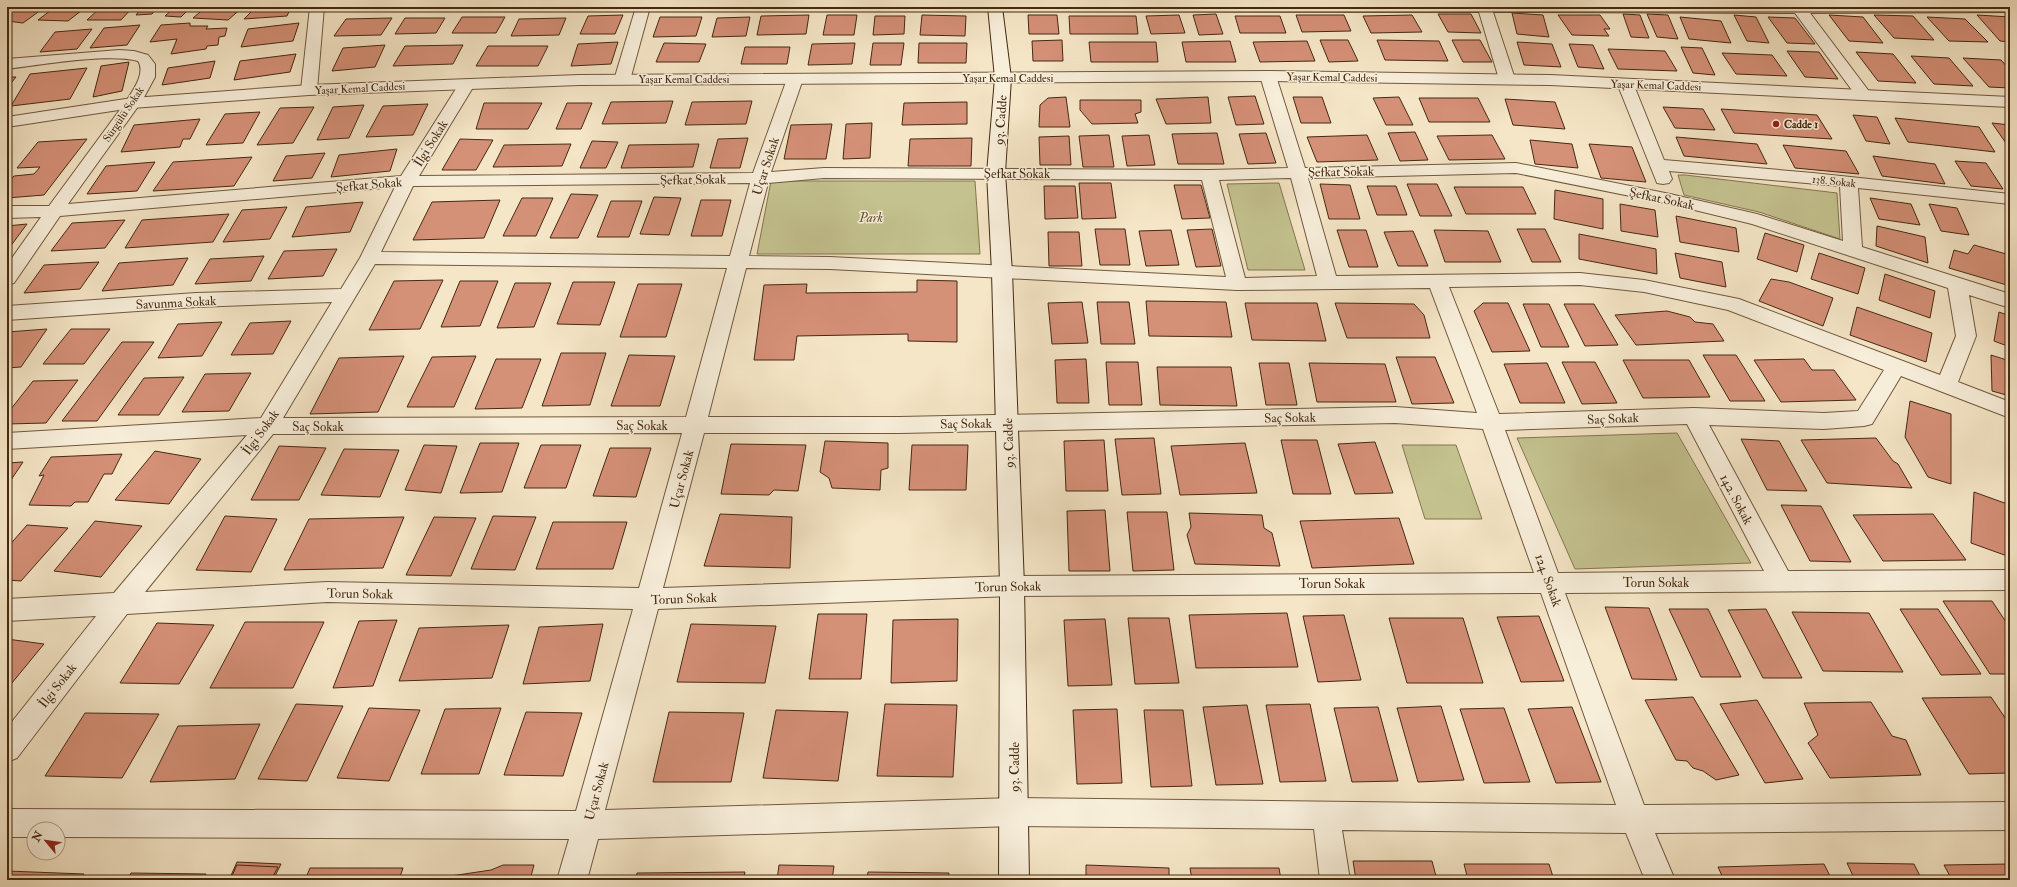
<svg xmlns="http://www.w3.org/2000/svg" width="2017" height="887" viewBox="0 0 2017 887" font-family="'IM FELL Double Pica',serif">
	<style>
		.green { fill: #c4c390; stroke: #847650 }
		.building { fill: #d59078; stroke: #452910 }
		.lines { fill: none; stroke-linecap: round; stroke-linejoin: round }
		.minor-casing { stroke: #71583e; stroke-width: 2 }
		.tertiary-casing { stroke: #71583e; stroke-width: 2 }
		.secondary-casing { stroke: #452910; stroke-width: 2 }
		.minor { fill: #f8efdb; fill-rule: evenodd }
		.tertiary { fill: #f8efdb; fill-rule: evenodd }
		.secondary { fill: #f8efdb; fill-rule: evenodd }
		.poi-dot { fill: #8f2418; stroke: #f8efdb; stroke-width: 1.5 }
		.labels { text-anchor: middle; stroke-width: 3; stroke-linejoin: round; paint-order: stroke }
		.far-street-label { font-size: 11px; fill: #452910; stroke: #f8efdb }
		.far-poi-label { font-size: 11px; font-weight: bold; fill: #452910; stroke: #f8efdb; text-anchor: start }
		.street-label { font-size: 13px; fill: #452910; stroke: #f8efdb }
		.park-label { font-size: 13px; font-style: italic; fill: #655030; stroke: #f8efdb }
	</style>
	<rect width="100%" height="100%" fill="#f5e6c7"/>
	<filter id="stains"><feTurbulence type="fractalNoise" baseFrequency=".005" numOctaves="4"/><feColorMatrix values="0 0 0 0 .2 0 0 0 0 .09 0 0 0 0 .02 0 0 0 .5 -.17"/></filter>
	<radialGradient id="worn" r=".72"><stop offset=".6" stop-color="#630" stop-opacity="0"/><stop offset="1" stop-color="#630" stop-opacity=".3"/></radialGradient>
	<!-- green -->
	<path class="green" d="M1678,175H1685L1837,193L1840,239L1759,212L1684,195Z
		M771,181H975L980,254H757Z
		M1279,183L1305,270H1248L1227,184Z
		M1677,433L1751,563L1575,569L1517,438Z
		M1402,445H1456L1482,519H1425Z"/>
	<!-- building -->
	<path class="building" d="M13,7H45L23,23L7,21V11Z
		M55,7H86L68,21L38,20Z
		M101,7H133L121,20H87Z
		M142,7H157L152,14L136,15Z
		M175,7H191L181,17L165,16Z
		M206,7H243L228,20L193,18Z
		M256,7H291L287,16L244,19Z
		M1512,13L1543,15L1549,37L1517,34Z
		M1216,14L1223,34L1199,35L1193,15Z
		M1438,14H1471L1481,33L1448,32Z
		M1623,14L1640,15L1649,38L1631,37Z
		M1647,14L1668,15L1678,39L1657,37Z
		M623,15L615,34H580L588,16Z
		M809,15L806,34L757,35L761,16Z
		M827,15H857L854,35H823Z
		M922,15L966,16L965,36L920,35Z
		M1028,15H1057L1059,34H1029Z
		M1179,15L1185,33L1151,34L1146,16Z
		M1296,15H1344L1351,31L1302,32Z
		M1412,15L1422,32L1371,33L1363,16Z
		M1558,15H1600L1610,29H1604L1609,36L1572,35Z
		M1734,15L1756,17L1769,43L1747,41Z
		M1829,15L1863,17L1883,43L1849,41Z
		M1874,15L1913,16L1934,40L1894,38Z
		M1977,15L2010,17V42L2000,41Z
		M875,16H905L904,34L873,35Z
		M1069,16H1136L1138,34H1070Z
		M1235,16H1280L1286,33H1240Z
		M462,17H505L496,33H452Z
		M660,17H702L696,36L653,37Z
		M750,17L746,36L712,37L717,18Z
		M1680,17L1721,21L1731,43L1689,39Z
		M1768,17L1795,18L1815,44L1787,43Z
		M1927,17L1965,19L1988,42L1949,41Z
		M392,18L381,35L334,36L346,19Z
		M405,18H445L436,33L395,34Z
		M566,18L559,35L511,36L519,19Z
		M190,23V26H208L206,29L227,28L225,36L219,37L218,45L207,46L206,49L171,54L177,39L150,42L161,25Z
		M299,23L293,41L241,47L248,29Z
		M140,25L127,45L90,48L104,28Z
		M92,29L77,49L40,52L55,32Z
		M1062,40L1063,61H1033L1032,41Z
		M1320,40H1348L1358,61L1329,62Z
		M1377,40L1439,41L1448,61L1385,60Z
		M1452,40H1480L1492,62H1463Z
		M1230,41L1236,62H1186L1182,42Z
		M1307,41L1315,61L1260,62L1253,42Z
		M618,42L611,64L571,66L578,44Z
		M1089,42H1156L1158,62H1091Z
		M1517,42L1552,44L1561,67L1524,65Z
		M664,43L706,44L699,62H656Z
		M855,43L852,64L808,65L812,44Z
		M873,43H904L901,65H870Z
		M919,43H967L966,63H918Z
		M1569,44L1593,45L1604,69L1578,67Z
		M385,45L375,67L332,71L343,48Z
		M463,45L453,64L393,66L405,46Z
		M488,46H548L538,66H476Z
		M745,47H790L787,64H741Z
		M1681,47L1702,48L1715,75L1693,73Z
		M1608,49L1665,51L1677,71L1618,69Z
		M1787,51L1819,52L1838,79L1805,77Z
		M1856,52L1893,54L1916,83L1878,81Z
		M1722,53L1772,55L1787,76L1736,74Z
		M296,54L290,72L234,80L240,61Z
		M1911,56L1949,58L1973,86L1934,84Z
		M1963,58L2001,60L2010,70V88L1989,87Z
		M215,61L210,78L162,85L168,68Z
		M129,62L122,91L93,97L101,66Z
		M87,68L70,99L11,106L30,74Z
		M7,77H16L7,88Z
		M1255,96L1264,124L1236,125L1228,97Z
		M1066,97L1070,127H1039L1040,105L1048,98Z
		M1208,97L1211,123L1166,124L1156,99Z
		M1293,97H1322L1331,123H1301Z
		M1399,97L1413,125H1386L1373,98Z
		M1419,98H1478L1490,122H1429Z
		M1505,99L1555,102L1565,129L1513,125Z
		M1080,100H1141V112L1135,114L1138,123L1092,124L1080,110Z
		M673,101L666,123L602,124L611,102Z
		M752,101L746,124L685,125L692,102Z
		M967,102V124L902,125L904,103Z
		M484,103H542L528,129H476Z
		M567,103H592L581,129H556Z
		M428,104L413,135L366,137L383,106Z
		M364,105L349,138L317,140L333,107Z
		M314,107L293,143L257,145L280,108Z
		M1663,107L1703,109L1715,130L1675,128Z
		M1721,109L1817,115L1832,139L1734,133Z
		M260,112L243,143L206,145L225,114Z
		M1853,115L1877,117L1890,144L1866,141Z
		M1895,118L1979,127L1995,152L1908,142Z
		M200,119L190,139H183L180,147L121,152L134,125Z
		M872,123L870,158L843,159L846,124Z
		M1992,123L2010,125V149Z
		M832,124L826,159H784L791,125Z
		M1415,132L1428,160L1400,161L1388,133Z
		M1217,133L1224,164H1178L1172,134Z
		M1266,133L1276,163L1248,164L1239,134Z
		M1109,135L1114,167H1083L1079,136Z
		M1149,135L1155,165L1127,166L1122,136Z
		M1367,135L1378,160L1317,162L1307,137Z
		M1492,135L1505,159L1449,160L1437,136Z
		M1069,136L1071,165H1040L1039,137Z
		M1676,137L1757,144L1767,164L1684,156Z
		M748,138L740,168H710L718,139Z
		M972,138L971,166H908L910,139Z
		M87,139L44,195L7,198V184L14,176L34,174L40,167L17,168L38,142Z
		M460,139L493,140L476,170H442Z
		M1530,140L1572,144L1578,168L1535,164Z
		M592,141L618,142L606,168H580Z
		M571,144L562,166L493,167L504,145Z
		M699,144L693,167L621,168L629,145Z
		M1589,144L1632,147L1646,182L1601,178Z
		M1783,145L1846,151L1859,174L1795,168Z
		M397,149L390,171L331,177L339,155Z
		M325,153L312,178L273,181L286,156Z
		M1873,156L1935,164L1945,184L1882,176Z
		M252,157L234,186L153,191L173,162Z
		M1955,161L1986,163L2003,189L1971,186Z
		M155,162L137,191L87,194L106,166Z
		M1079,183H1111L1116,218L1082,219Z
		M1320,184L1350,185L1360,219H1329Z
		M1407,184H1437L1452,216H1420Z
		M1174,185H1201L1210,218L1182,219Z
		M1044,186H1075L1078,218L1045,219Z
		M1367,186H1396L1407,215H1377Z
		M1454,187H1523L1536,214H1466Z
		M1555,190L1603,199V229L1554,219Z
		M571,194L598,195L578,238H550Z
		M654,197L681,198L669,235L640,234Z
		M522,198H553L536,236H503Z
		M1870,198L1911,204L1920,225L1879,219Z
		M500,200L484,238L413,240L432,202Z
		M701,200H731L722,236H691Z
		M611,201H642L629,237H597Z
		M363,202L350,232L292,237L306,207Z
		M1620,204L1655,210L1658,237L1621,231Z
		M1929,204L1957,208L1969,235L1941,231Z
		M287,207L270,239L223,242L242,210Z
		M229,214L213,242L125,248L142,220Z
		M1676,216L1736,228L1739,252L1680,242Z
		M125,220L105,248L51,251L72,223Z
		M27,224L7,251V226Z
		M1877,226L1925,237L1928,263L1876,246Z
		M1095,229H1125L1130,265H1100Z
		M1212,229L1221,266L1196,267L1187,230Z
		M1517,229H1545L1561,262H1532Z
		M1171,230L1179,265L1146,266L1139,231Z
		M1337,230H1366L1378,267H1349Z
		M1434,230L1488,231L1501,262H1445Z
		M1413,231L1428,266H1398L1384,232Z
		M1048,232H1079L1082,266H1049Z
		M1765,233L1804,245L1797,272L1757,259Z
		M1579,234L1656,249L1657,274L1579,259Z
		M1974,245L2010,255V286L1949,268L1954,250L1968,254Z
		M337,249L323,276L268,279L284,251Z
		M1675,253L1722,262L1726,287L1680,278Z
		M1819,253L1865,268L1858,294L1811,279Z
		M264,256L251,281L195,284L210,259Z
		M188,258L173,285L102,291L119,263Z
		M99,262L80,289L24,293L44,265Z
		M1885,274L1935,291L1930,318L1879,300Z
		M1771,279L1789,282L1833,298L1823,326L1759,301Z
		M443,280L420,329L369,330L394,281Z
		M917,280L957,281V342L908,341V334L797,336L794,360H754L764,285L807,284L806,293L917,292Z
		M460,281H498L480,326L441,327Z
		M573,282H615L600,325L557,324Z
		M515,283H551L534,327L497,328Z
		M638,284H682L666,337H620Z
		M1146,301L1226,302L1232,337L1149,336Z
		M1082,302L1088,343L1052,344L1048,303Z
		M1097,302H1129L1135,344H1101Z
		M1245,303H1317L1326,341L1252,340Z
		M1335,303L1414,304L1424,315L1430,338H1347Z
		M1483,303H1508L1530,351L1492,352L1474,311Z
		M1523,304H1549L1569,347H1541Z
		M1564,304H1594L1618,345L1585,346Z
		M1857,307L1932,333L1926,362L1850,335Z
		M1667,311L1690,317L1695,322L1713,324L1724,341L1636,345L1615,315Z
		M1999,312L2010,316V347L1994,341Z
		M291,321L273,354L231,355L250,323Z
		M222,322L202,356L158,358L178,324Z
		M47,329L21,367L7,368V332Z
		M71,329H110L84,364H43Z
		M122,342H154L97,421H62Z
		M561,353H606L590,405L542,406Z
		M629,355L675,356L660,406H611Z
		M1703,355H1736L1765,401H1730Z
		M1991,355L2010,361V396L1992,391Z
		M404,356L378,412L310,414L339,358Z
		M476,356L454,407H407L432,357Z
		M1396,357H1435L1454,403L1412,404Z
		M496,359H541L522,408L475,409Z
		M1086,359L1089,403H1057L1055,360Z
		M1804,359L1812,370H1834L1856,400L1781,402L1754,360Z
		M1623,360H1689L1710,397L1643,398Z
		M1106,362H1138L1142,405H1109Z
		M1562,362H1595L1617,403L1582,404Z
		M1259,363H1289L1297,405H1266Z
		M1309,363L1385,364L1396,402H1317Z
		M1547,363L1565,403H1520L1504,364Z
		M1157,367H1231L1237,406L1160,405Z
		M251,373L229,411L182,412L205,374Z
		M184,377L159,415H118L144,378Z
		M78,380L46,423L7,424V414L33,381Z
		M1910,401L1951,414V484L1928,477L1905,437Z
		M1154,438L1161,494L1122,495L1115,439Z
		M1876,438L1893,461L1898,464L1912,488L1827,483L1801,440Z
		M1741,439L1779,441L1807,491L1767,490Z
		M1104,440L1108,491H1066L1064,441Z
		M1281,440H1317L1331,494H1293Z
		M825,441L888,443V468L881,470L880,490L832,488L829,478L820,472Z
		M1375,442L1393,493L1355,494L1338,444Z
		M480,443H519L502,492L460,493Z
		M1245,443L1257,493L1180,495L1171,446Z
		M731,444L806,445L798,491L774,490L769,495L721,494Z
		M424,445L457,446L441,493L405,490Z
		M541,445H581L566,488H524Z
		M912,445H968L966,490H909Z
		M279,446L326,448L299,500H251Z
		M610,448H651L636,497L593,496Z
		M344,449L399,450L380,497L321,495Z
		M155,451L201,459L169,504L115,500Z
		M122,454L112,474H104L88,502H75L71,506L29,505L44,475L39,476L51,457Z
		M23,462L7,486V463Z
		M1974,492L2010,505V557L1971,543Z
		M1781,505L1821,506L1851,562L1810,561Z
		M1105,510L1110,571H1069L1067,511Z
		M1127,512H1167L1174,570L1133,571Z
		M1189,513L1262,515L1264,528L1272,533L1280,566L1195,564L1187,535L1191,527Z
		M720,514L792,517L790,568L704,566Z
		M1933,514L1966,560L1883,561L1853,515Z
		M225,516L277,519L251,572L196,570Z
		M493,516L536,517L515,570L471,569Z
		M404,517L383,568L284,570L309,519Z
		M434,517L476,518L451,576L406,575Z
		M1399,518L1414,564L1312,568L1300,521Z
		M95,521L142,526L101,577L54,571Z
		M553,522H627L613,569H536Z
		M27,525L68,528L21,581L7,580V548Z
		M1943,601H1992L2010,628V674H1990Z
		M1605,607L1649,608L1677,680L1632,679Z
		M1669,609H1708L1741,677H1701Z
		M1766,609L1802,678H1763L1728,610Z
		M1900,609H1938L1981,674L1941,675Z
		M1792,612L1869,613L1903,672L1823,671Z
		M1287,613L1298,667L1196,668L1189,615Z
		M818,614H867L861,679H809Z
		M1344,615L1361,680L1318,682L1303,616Z
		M1539,616L1564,681L1521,682L1497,617Z
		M1128,618H1169L1179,683L1135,684Z
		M1389,618H1463L1483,683H1407Z
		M958,619L957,681L891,683L893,620Z
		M1105,619L1112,685L1068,686L1064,620Z
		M397,620L373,686L333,688L359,621Z
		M245,622H324L293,688H210Z
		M157,623L214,625L179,684L120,683Z
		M603,624L590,681L523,684L539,627Z
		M691,624L776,626L765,683L677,682Z
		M509,625L492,678L399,681L419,628Z
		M7,639L44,644L7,689Z
		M1693,697L1739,775L1716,780L1703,771L1693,768L1687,761L1676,760L1645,700Z
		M1991,697L2010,725V773L1969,774L1922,698Z
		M1757,700L1803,779L1765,783L1720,704Z
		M1871,702L1892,736L1906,740L1921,775L1830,778L1808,743L1818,735L1804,703Z
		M296,704L343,706L307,781L258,779Z
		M885,704L957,705L953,777L877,776Z
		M1310,704L1326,781L1280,782L1266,705Z
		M1247,705L1263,784L1216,785L1203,707Z
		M1441,706L1464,780L1418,782L1397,708Z
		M1378,707L1398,781L1352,782L1334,708Z
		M1572,707L1601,782L1556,783L1528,709Z
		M369,708L420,710L389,781L337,778Z
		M501,708L479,774H421L445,709Z
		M1504,708L1530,782L1484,783L1460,709Z
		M1117,709L1122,783L1077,784L1073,710Z
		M776,710L848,712L838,781L763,778Z
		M1144,710H1183L1192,786L1151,787Z
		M526,712L582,713L563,776L504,775Z
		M669,712L744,713L731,782H653Z
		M85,713L159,714L122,778L45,776Z
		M260,724L235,779L150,782L178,726Z
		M1353,861H1432L1437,880H1356Z
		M237,862L281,864L273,880H229Z
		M1847,863L1914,864L1922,880H1855Z
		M1464,864H1549L1554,880H1468Z
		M1824,864L1832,880H1724L1718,867Z
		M2010,864V880H1952L1944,865Z
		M237,865L278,867L271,880H230Z
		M503,865H534L530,880H443L444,877L491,870Z
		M779,865L834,866L832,880H777Z
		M1086,865L1169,868V880H1086Z
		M310,868H403L399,880H305Z
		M1190,868H1279L1281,880H1192Z
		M7,871L84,874L80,880H7Z
		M745,872L743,880H636L637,873Z
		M868,872L949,873L948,880H867Z
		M131,873L206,874L203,880H127Z"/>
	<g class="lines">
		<defs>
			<path id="minor" d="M310,7H324L317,90L315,93H303L301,90Z
				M636,7H650L630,80L628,83H616L614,80Z
				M1049,7H2010V12L1810,13L1871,94L1869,97H1857L1795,13L1493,12L1515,79L1513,82H1501L1499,79L1479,12L1056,11L1051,10Z
				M119,50L134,51L148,55L155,64V77L142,101L68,204L401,176L459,84L461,81H473L475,84L419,176L753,173L787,79L789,76H801L803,79L771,172L824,168L1209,170L1288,168L1260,76L1262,73H1274L1276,76L1305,168L1516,163L1670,194L1757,214L1843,241L1840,186L1669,171L1672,179L1669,183L1663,184L1657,183L1617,83L1619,80H1631L1633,83L1664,160L1813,173L2010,194V204L1858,188L1862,247L2010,294V308L1969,295L1976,336L1958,382L2010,402V418L1901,376L1872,424L1864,426L1824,429L1709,425L1788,571L2010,570V590L1565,593L1644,805L2010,802V830L1655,833L1675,880H1645L1626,833L1342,830L1350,880H1320L1314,829L1014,826L598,839L587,880H557L569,839L58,837V829H34V837H7V809L576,811L633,609L327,602L127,614L17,758L7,762V728L96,616L7,621V599L114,593L247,435L7,449V433L261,418L332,302L196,307L7,320V306L196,293L341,289L360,258L395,187L60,216L14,283L7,285V265L41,217L7,218V206H49L127,100C133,90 146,73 138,61C108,53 40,65 7,69V59ZM1516,173L1670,204L1752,224L1948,288L1956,336L1940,375L1739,299L1644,280L1580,273L1336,276L1308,178ZM824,178L1202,180L1226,277L830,257L749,256L768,183ZM1291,178L1317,276L1245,278L1219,180ZM750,183L730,256L381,252L413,186ZM375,264L727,268L686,417L283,418ZM746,268L830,269L1237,290L1430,288L1477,413L1395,407L900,417H708ZM1580,285L1644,292L1728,310L1884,370L1858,411L1824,413L1694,408L1499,414L1449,287ZM1395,423L1483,429L1534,573L1012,576L663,588L704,433H900ZM1687,424L1764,571L1558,573L1505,430ZM682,433L639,588L327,582L145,592L273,434ZM1541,593L1616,805L1014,798L605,810L658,609L1012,596Z"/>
			<path id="tertiary" d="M1268,71L1550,75L2010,97V107L1550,85L1268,81L579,85L309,95L132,108L7,127V117L132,98L309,85L579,75Z"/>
			<path id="secondary" d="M988,7H1002L1011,78L1005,173L1012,272L1024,586L1029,880H999L1000,586L992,272L987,173L995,78Z"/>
		</defs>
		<!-- minor casing -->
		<use href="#minor" class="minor-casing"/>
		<!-- tertiary casing -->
		<use href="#tertiary" class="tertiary-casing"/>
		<!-- secondary casing -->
		<use href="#secondary" class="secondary-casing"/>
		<!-- minor -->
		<use href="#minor" class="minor"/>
		<!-- tertiary -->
		<use href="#tertiary" class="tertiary"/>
		<!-- secondary -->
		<use href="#secondary" class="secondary"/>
	</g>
	<!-- markers -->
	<circle class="poi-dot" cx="1776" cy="124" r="4"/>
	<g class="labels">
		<!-- far-street labels -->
		<g class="far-street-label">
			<text transform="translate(1332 77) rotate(1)" y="4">Yaşar Kemal Caddesi</text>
			<text x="1008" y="82">Yaşar Kemal Caddesi</text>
			<text x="684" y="83">Yaşar Kemal Caddesi</text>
			<text transform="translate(1656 85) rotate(2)" y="4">Yaşar Kemal Caddesi</text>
			<text transform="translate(360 88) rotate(-3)" y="4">Yaşar Kemal Caddesi</text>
			<text transform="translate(123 114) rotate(-56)" y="4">Sürgülü Sokak</text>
			<text transform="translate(1834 181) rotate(6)" y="4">138. Sokak</text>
		</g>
		<!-- far-poi labels -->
		<g class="far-poi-label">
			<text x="1784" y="128">Cadde 1</text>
		</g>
		<!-- street labels -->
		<g class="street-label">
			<text transform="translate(1000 120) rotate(-86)" y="5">93. Cadde</text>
			<text transform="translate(430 143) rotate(-58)" y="5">İlgi Sokak</text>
			<text transform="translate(765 166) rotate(-72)" y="5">Uçar Sokak</text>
			<text transform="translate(1341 171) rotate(-1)" y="5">Şefkat Sokak</text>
			<text x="1017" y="178">Şefkat Sokak</text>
			<text transform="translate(693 179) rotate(-1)" y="5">Şefkat Sokak</text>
			<text transform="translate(369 184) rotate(-5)" y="5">Şefkat Sokak</text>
			<text transform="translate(1662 198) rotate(12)" y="5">Şefkat Sokak</text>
			<text transform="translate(176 302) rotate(-3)" y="5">Savunma Sokak</text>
			<text transform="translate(1290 417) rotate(-1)" y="5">Saç Sokak</text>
			<text transform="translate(1613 418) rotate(-2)" y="5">Saç Sokak</text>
			<text transform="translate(966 423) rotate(-1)" y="5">Saç Sokak</text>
			<text x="642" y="430">Saç Sokak</text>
			<text x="318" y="431">Saç Sokak</text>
			<text transform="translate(260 432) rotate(-54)" y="5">İlgi Sokak</text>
			<text transform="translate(1008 443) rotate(-92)" y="5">93. Cadde</text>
			<text transform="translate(681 479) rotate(-75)" y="5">Uçar Sokak</text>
			<text transform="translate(1737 499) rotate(62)" y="5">142. Sokak</text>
			<text transform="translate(1549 580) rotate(70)" y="5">124. Sokak</text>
			<text x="1656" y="587">Torun Sokak</text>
			<text x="1332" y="588">Torun Sokak</text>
			<text transform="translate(1008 586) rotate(-1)" y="5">Torun Sokak</text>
			<text transform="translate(360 593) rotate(1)" y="5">Torun Sokak</text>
			<text transform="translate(684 598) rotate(-2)" y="5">Torun Sokak</text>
			<text transform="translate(57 685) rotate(-52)" y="5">İlgi Sokak</text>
			<text transform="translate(1014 767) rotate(-90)" y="5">93. Cadde</text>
			<text transform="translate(596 791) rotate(-75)" y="5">Uçar Sokak</text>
		</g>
		<!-- park labels -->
		<g class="park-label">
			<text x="871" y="222">Park</text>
		</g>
	</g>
	<!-- margin -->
	<rect width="2017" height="887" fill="none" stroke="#f5e6c7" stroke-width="24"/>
	<rect x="8" y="8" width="2001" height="871" fill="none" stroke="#452910" stroke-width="2"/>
	<rect x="12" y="12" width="1993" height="863" fill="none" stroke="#452910"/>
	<!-- north arrow -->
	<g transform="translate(46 841) rotate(299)"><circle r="19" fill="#f8efdb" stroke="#b0a08a"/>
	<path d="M0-3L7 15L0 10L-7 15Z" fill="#8f2418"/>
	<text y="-6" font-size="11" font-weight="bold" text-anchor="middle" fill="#452910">N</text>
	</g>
	<rect width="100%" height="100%" filter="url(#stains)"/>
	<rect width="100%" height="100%" fill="url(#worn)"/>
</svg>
